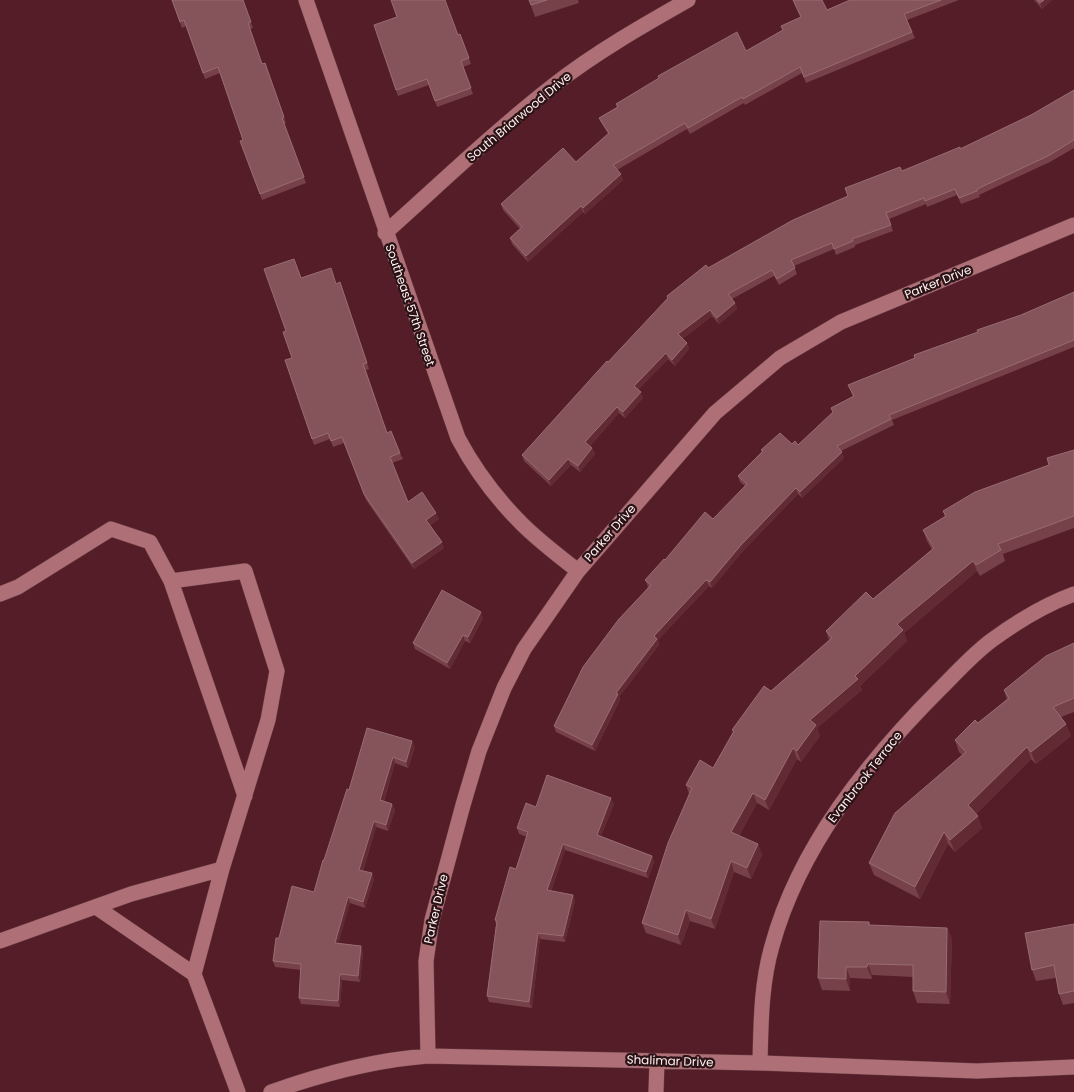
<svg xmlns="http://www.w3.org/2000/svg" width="1074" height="1092" viewBox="0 0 1074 1092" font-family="Poppins,sans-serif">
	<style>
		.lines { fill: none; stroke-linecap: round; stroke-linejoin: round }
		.service-casing { stroke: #673c45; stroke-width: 16 }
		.minor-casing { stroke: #673c45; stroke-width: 16 }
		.service { stroke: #ae6f76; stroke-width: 15 }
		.minor { stroke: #ae6f76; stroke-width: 15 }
		.wall { fill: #764148 }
		.shaded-wall { fill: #622b33 }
		.building { fill: #85545a; stroke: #986c72 }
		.labels { text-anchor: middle; stroke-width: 4.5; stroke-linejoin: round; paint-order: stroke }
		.street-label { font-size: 12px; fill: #fff0f1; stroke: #2a1215 }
	</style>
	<rect width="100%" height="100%" fill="#541d27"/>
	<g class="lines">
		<defs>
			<path id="service" d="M0,594L18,587L111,529L150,542L171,581
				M96,907L194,974
				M0,941L131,894L222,869
				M238,1092L194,974L222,869L268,720L277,671L245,571L171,581L245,796"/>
			<path id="minor" d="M306,0L458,438C475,470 496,498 522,524C539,541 559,556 578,571
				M385,233C441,183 495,131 554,85C595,53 642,26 688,0
				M428,1056L426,961L432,920L463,805L479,751L504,688L524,649L578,571L715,413L780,358L841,322L1074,225
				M760,1063C761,1023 761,984 772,946C799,847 868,761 940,689C956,673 973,654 992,640C1018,621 1044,605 1074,594
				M271,1092C322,1074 373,1060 428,1056L760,1063L977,1071L1074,1067
				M656,1092L657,1061"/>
		</defs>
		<!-- service casing -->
		<use href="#service" class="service-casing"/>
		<!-- minor casing -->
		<use href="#minor" class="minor-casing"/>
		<!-- service -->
		<use href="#service" class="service"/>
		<!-- minor -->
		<use href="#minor" class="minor"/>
	</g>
	<!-- wall -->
	<path class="wall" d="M172,0H243L253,28L250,29L262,64L265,63L286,123L284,124L306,183L262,200L240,141L243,140L220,73L205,79L186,26L182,28Z
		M529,0H578L579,3L535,17Z
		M793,0L827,10L850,0H959L907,20L915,38L806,83L802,73L745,105L744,103L690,134L687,129L617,170L623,180L585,214L583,212L528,262L512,244L510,238L520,229L503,210L501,204L576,162L608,134L602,124L599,118L617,107L616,104L746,51L783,30L801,17Z
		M1034,0H1052L1042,9Z
		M374,25L458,35L460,34L471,64L463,67L473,94L437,107L429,85L398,96Z
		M1074,90V148L1050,162L979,195L980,197L961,204L957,195L927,207L926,204L889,219L893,231L855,245V247L836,255L834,249L794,266L797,274L779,285L774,276L732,299L735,303L737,309L719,324L712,316L682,339L687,343L689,349L675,366L668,359L638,390L643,398L625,418L619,413L590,446L592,448L595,454L580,472L571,465L551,486L524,461L522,455L668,299L667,296L708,268L848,196L902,171L960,149L1031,115Z
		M301,278L336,284L340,282L369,369L366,370L387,433L400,453L403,459L392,463L408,502L439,519L430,525L444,548L414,569L366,500L344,443L333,447L330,439L314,445L285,360L292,358L286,331Z
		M1074,292V347L892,420L894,425L841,451L844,458L802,498L798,494L743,551L712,588L709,586L658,640L659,645L619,697L620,700L595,751L556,732L554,726L648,587L645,580L665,560L713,519L745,486L740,482L738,476L762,452L761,450L792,444L798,445L833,412L831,408L853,397L848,385L1021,315Z
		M1074,450V528L1003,554L1005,561L980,576L977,571L904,633L907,641L860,686L862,690L817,728L820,736L801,762L797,759L769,810L757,803L739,836L758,844L762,855L751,879L734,872L715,929L690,921L681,945L646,933L642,923L689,794L686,785L713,768L733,732L732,730L771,691L829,640L826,631L873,599L932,550L927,541L923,530L945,517L943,511L1049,465Z
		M483,618L470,643L465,641L450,669L415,649L413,643Z
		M1074,643V712L1061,717L1066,724L1071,736L1036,764L1031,759L976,814L982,828L955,852L948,844L920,899L874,875L869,863L962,755L959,752L955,740L1007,700L1004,690Z
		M367,728L415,747L408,768L395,763L384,801L392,804L395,810L388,831L376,827L363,871L374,879L365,908L350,903L338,943L361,946L363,952L360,982L342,980L340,1007L301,1004L299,998L301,970L275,967L273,961L279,938L314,892L349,790Z
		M614,804L601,836L652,856L654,862L648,878L565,850L551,891L573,895L575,901L565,942L540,939L532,1008L489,1002L487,996L496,925L495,920L516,869L527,837L519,834L517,828L536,807Z
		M869,922L870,925L947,928L952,939L950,1004L917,1003L913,991V977L872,975V979L850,978V991L822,990L818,978Z
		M1074,924V1003L1063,1005L1059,994L1056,978L1036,981L1032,970Z"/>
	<!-- shaded-wall -->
	<path class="shaded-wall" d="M1044,0H1052L1042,9L1040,3Z
		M621,174L623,180L585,214L583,208Z
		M581,206L583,212L528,262L526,256Z
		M735,303L737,309L719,324L717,318Z
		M710,310L712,316L680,340L678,334Z
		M687,343L689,349L675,366L672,360Z
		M666,353L668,359L636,392L634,386Z
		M641,392L643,398L625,418L623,412Z
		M617,407L619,413L588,448L585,442Z
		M592,448L595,454L580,472L578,466Z
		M842,452L844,458L802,498L800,492Z
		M568,459L571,465L551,486L549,480Z
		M796,488L798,494L743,551L712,588L710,582L741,545Z
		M436,513L439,519L428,526L426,520Z
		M442,542L444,548L414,569L412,563Z
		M973,561L977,571L904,633L907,641L860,686L862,690L817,728L820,736L801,762L797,751L810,720L855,676L897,624Z
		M706,580L709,586L658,640L659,645L619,697L620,700L595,751L592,745L616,693L654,636Z
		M481,612L483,618L470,643L468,637Z
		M463,635L465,641L450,669L447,663Z
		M1066,724L1071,736L1036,764L1031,752Z
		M412,741L415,747L408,768L406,762Z
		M1027,747L1031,759L973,817L968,805Z
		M793,748L797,759L769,810L765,800Z
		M393,757L395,763L382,806L380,800Z
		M753,793L757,803L735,843L731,832Z
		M611,798L614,804L599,841L597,835Z
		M392,804L395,810L388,831L386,825Z
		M978,816L982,828L955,852L950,840Z
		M374,821L376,827L361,876L359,870Z
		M944,832L948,844L920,899L915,887Z
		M563,844L565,850L549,896L547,890Z
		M758,844L762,855L751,879L747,868Z
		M652,856L654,862L648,878L646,872Z
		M731,861L734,872L715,929L711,919Z
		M372,873L374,879L365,908L363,902Z
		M573,895L575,901L565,942L563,936Z
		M348,897L350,903L337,949L335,943Z
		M686,910L690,921L681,945L678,935Z
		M947,928L952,939L950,1004L946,992Z
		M538,933L540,939L532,1008L529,1002Z
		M361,946L363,952L360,982L358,976Z
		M868,964L872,975V979L867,967Z
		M846,967L850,978V991L846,979Z
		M340,974L342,980L340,1007L338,1001Z"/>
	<!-- building -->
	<path class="building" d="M172,0H243L251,22L248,23L262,64L265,63L284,117L282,118L304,177L260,194L240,141L243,140L218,67L203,73L184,20L180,22Z
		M391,0H445L458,35L460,34L469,58L461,61L471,88L435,101L427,79L396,90L374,25L397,17Z
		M529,0H547L531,5Z
		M793,0H822L827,10L850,0H941L904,14L912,32L804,77L800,67L743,99L742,97L688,128L685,123L613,165L621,174L583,208L581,206L526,256L510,238L522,227L501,204L563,148L576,162L609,133L599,118L618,107L616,104L659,78L658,76L737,32L746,51L783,30L781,26L801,17Z
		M1037,0H1044L1040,3Z
		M1074,90V140L1048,156L977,189V191L959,198L955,189L925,201L924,198L886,213L891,225L852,239L853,241L834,249L832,243L791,260L795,268L777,279L772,270L728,294L735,303L717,318L710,310L678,334L687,343L672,360L666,353L634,386L641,392L623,412L617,407L585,442L592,448L578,466L568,459L549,480L522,455L607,361L608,362L668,298L667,296L706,265L708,268L793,220L848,196L845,188L900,167L902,171L960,147V149L1031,115Z
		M294,259L301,278L331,268L336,284L340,282L367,363L363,364L387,433L391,431L400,453L390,457L408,502L422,492L436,513L426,520L442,542L412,563L364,494L342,437L331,441L328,433L312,439L285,360L292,358L283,332L286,331L264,269Z
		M1074,292V340L889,415L891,419L837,446L842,452L800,492L796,488L741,545L710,582L706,580L654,636L657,639L616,693L618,694L592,745L554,726L583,667L619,619L651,585L645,580L664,559L665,560L705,512L713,519L747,484L738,476L763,451L761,450L780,433L792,444L795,441L798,445L833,412L831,408L854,396L848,385L915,358L914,355L978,332L977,330L1021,315Z
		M1074,450V516L998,544L1001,550L976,565L973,561L897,624L903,630L855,676L858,679L810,720L816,725L797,751L793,748L765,800L753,793L731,832L758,844L747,868L731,861L711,919L686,910L678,935L642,923L668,843L692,788L686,785L700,760L713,768L734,731L732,730L764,686L771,691L832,638L826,631L866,592L873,599L934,548L923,530L946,516L943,511L975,492L1049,465L1047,458Z
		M442,590L481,612L468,637L463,635L447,663L413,643Z
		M1074,643V698L1053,707L1066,724L1031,752L1027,747L968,805L978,816L950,840L944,832L915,887L869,863L895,813L966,752L955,740L975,720L978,723L1009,698L1004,690L1046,656Z
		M367,728L412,741L406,762L393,757L380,800L392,804L386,825L374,821L359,870L372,873L363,902L348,897L335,943L361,946L358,976L340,974L338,1001L299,998L301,964L273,961L276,938H279L292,886L314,892L323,860H324L347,789L349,790Z
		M547,775L611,798L597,835L652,856L646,872L563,844L547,890L573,895L563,936L538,933L529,1002L487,996L497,921L495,920L510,867L516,869L528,832L517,828L526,803L536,807Z
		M820,921L869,922V925L947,928L946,992L913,991V965L868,964L867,967H846V979L818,978Z
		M1074,924V991L1059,994L1054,965L1032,970L1025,933Z"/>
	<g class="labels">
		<!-- street labels -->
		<g class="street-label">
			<text transform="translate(519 117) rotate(-40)" y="4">South Briarwood Drive</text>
			<text transform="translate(938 282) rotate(-22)" y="4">Parker Drive</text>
			<text transform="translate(410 305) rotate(71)" y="4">Southeast 57th Street</text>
			<text transform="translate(610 533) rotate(-49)" y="4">Parker Drive</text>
			<text transform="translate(865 777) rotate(-52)" y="4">Evanbrook Terrace</text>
			<text transform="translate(436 909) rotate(-77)" y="4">Parker Drive</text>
			<text transform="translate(670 1061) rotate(2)" y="4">Shalimar Drive</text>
		</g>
	</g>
</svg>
